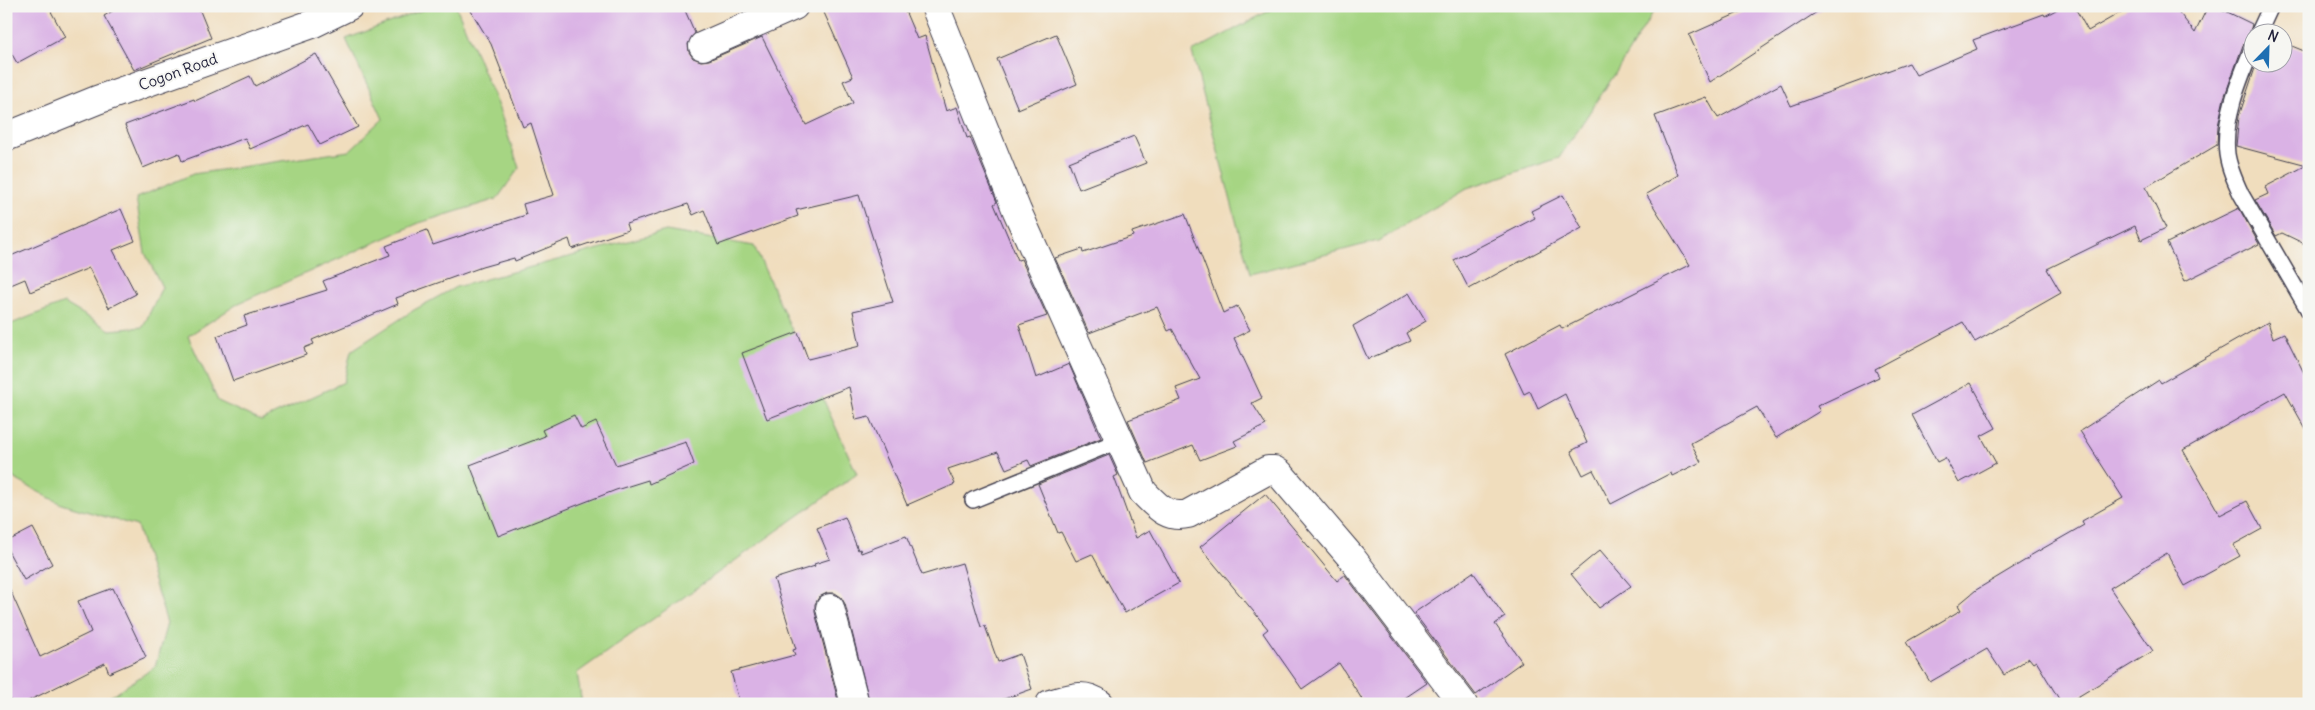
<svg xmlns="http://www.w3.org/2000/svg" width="2315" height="710" viewBox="0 0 2315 710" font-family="Delius,sans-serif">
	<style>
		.green { fill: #a6d583; stroke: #647c5f }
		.building { fill: #dab2e5 }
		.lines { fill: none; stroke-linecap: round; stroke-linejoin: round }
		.service-casing { stroke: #413e4e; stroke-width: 18 }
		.minor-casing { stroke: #413e4e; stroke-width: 30 }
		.tertiary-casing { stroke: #413e4e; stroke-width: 30 }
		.service { stroke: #fff; stroke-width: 15 }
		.minor { stroke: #fff; stroke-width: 28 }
		.tertiary { stroke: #fff; stroke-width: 28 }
		.labels { text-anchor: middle; stroke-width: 4; stroke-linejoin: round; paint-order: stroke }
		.street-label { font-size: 15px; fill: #22223b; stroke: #f6f6f2 }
	</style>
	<rect width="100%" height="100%" fill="#f6f6f2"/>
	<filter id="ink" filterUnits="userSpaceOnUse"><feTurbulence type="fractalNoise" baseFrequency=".02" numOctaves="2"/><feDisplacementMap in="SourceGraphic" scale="10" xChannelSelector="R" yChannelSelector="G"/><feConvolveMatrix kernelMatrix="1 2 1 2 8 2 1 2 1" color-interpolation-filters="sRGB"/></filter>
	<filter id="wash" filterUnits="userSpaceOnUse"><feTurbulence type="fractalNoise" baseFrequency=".0096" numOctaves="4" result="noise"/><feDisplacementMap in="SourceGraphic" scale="20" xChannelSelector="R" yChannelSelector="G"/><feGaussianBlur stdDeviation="1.12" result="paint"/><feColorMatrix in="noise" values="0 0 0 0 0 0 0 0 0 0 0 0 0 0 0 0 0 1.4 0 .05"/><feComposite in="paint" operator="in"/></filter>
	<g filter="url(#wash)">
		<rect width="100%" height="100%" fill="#f0ddbd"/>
		<!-- green -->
		<path class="green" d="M433,6H456L499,109L519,168L497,199L419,223L239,303L188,336L218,401L261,421L344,382L351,351L414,310L456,287L666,231L754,246L857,474L577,673L582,704H99L155,667L167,623L137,526L61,504L13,478L6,464V326L64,303L110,330L143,327L162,287L145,253L136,198L193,174L349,151L383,119L346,39Z
			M1278,6H1657L1615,74L1559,158L1467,188L1378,241L1250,274L1192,52Z"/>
		<g id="blocks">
			<!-- building -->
			<path class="building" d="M6,6H48L65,37L17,63L6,44Z
				M121,6H198L211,38L134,70L104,16Z
				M468,6H683L695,33L688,44L689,52L693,58L701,61L709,60L762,37L806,125L853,103L843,81L853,77L821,6H903L917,39L925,36L946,111L957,107L967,138L970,137L997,202L994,204L1018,260L1021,259L1047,316L1019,325L1036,378L1069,364L1101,438L1031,466L1028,460L1006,469L998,452L948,469L955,484L907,505L869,417L856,420L849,387L767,419L742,353L798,332L808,359L860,346L853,311L893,302L859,195L796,210L798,216L718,245L704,210L693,215L688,204L626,224L628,230L572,249L569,239L515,261L514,258L482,267L396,298L398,304L312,340L314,344L304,348L306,355L233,381L217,336L247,325L244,316L327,290L323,281L390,255L386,246L427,230L433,245L526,215L523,204L554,195L531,123L523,127L491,44Z
				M1754,6H1826L1710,82L1689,35Z
				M2063,6H2074L2088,31L2132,6H2174L2195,33L2208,6H2215L2252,24L2250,32L2252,40L2247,41L2243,45L2224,98L2218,126L2217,145L2146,187L2166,228L2141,240L2135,226L2047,269L2061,293L1975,342L1963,322L1875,369L1879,377L1817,406L1820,411L1776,438L1757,407L1691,443L1701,462L1672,476L1671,473L1611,504L1593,470L1583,475L1571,451L1587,443L1565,394L1538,409L1530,391L1524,394L1505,354L1560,325L1562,329L1690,265L1646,194L1678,175L1655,116L1706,97L1718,118L1781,84L1791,106L1909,63L1916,75L1977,49L1973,40L2044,14L2045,16Z
				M1056,34L1077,84L1018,109L997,59Z
				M2282,42L2309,53V246L2282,233L2276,236L2255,200L2268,194L2265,187L2307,165L2236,146L2239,116L2257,62H2282Z
				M316,54L358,127L320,145L308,124L250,149L245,138L182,161L179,153L143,168L125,125L194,99L195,101L250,76L255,86Z
				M1134,136L1146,163L1079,189L1069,162Z
				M1563,195L1582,228L1469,289L1454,260L1535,218L1531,211Z
				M2239,208L2259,244L2185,281L2167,243Z
				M121,209L135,241L113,250L136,294L109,308L89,268L30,292L25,279L6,287V258Z
				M1185,214L1223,313L1237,306L1250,330L1234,338L1262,398L1252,403L1266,425L1234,441L1237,446L1200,460L1193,445L1147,463L1128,420L1181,400L1176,388L1200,379L1172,329L1168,331L1157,307L1089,333L1055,258L1082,249L1083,253L1133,236L1132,232Z
				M1409,293L1426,321L1406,333L1410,341L1368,359L1353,326Z
				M2268,322L2273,338L2284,333L2309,383V435L2285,392L2183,450L2220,515L2247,501L2262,529L2233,545L2240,556L2185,586L2167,553L2110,588L2153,651L2066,704H2062L2036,661L2033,663L2029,658L2004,675L1987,649L1930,682L1906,642L1961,610L1958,605L1976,590L2029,558L2028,557L2084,525L2082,521L2123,498L2080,431L2159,380L2161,383Z
				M1971,383L1996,428L1981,436L1996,463L1959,483L1945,458L1937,462L1912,415Z
				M574,415L581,429L596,422L616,465L686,442L694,464L649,484L648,480L616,490L498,536L470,465L545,436L542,430Z
				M1109,455L1118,475L1114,477L1136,538L1150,530L1179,583L1125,613L1092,554L1076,561L1061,532L1058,533L1038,484Z
				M1265,494L1337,581L1345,575L1427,683L1396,704H1365L1339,663L1302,689L1263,633L1268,629L1200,547Z
				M845,517L858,550L860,549L861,553L906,536L922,575L962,563L981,627L985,626L998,662L1020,654L1032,689L990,704H870L845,604L841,597L835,593H827L819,597L815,604V612L839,704H740L731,672L795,655L793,650L796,649L774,579L815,566L814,564L830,559L817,528Z
				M33,528L52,564L24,580L6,547V542Z
				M1600,550L1631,586L1599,608L1571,574Z
				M1473,572L1505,617L1495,624L1522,662L1476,695L1414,613Z
				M6,581L40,657L91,632L78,601L113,588L146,657L109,673L105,663L22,704H12L6,692Z"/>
		</g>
	</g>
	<g filter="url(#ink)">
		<use href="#blocks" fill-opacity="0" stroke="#413e4e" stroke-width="1"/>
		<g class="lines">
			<defs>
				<path id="service" d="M2259,32L2271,6
					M2252,49C2239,81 2223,119 2227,154C2229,168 2235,181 2241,194L2309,311
					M973,500L1118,441"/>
				<path id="minor" d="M935,6L1017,211L1143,492C1157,506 1167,519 1188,514L1268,470H1274L1280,474L1351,557L1463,704
					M703,46L794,6
					M830,608L855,704
					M1050,704C1068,699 1083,691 1100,704"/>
				<path id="tertiary" d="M6,137L97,100L312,24L349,6"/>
			</defs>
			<!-- service casing -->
			<use href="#service" class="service-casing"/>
			<!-- minor casing -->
			<use href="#minor" class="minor-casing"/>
			<!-- tertiary casing -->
			<use href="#tertiary" class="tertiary-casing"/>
			<!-- service -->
			<use href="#service" class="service"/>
			<!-- minor -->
			<use href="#minor" class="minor"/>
			<!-- tertiary -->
			<use href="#tertiary" class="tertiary"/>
		</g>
	</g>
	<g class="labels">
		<!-- street labels -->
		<g class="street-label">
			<text transform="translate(178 72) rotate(-20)" y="5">Cogon Road</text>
		</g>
	</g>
	<!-- margin -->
	<rect width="2315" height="710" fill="none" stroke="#f6f6f2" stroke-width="25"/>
	<!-- north arrow -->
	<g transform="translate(2268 48) rotate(23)"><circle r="24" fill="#f6f6f2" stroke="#a1a1a9"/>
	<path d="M0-4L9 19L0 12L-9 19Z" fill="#1f6fb2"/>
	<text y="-8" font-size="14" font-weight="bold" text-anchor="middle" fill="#22223b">N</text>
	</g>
</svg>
